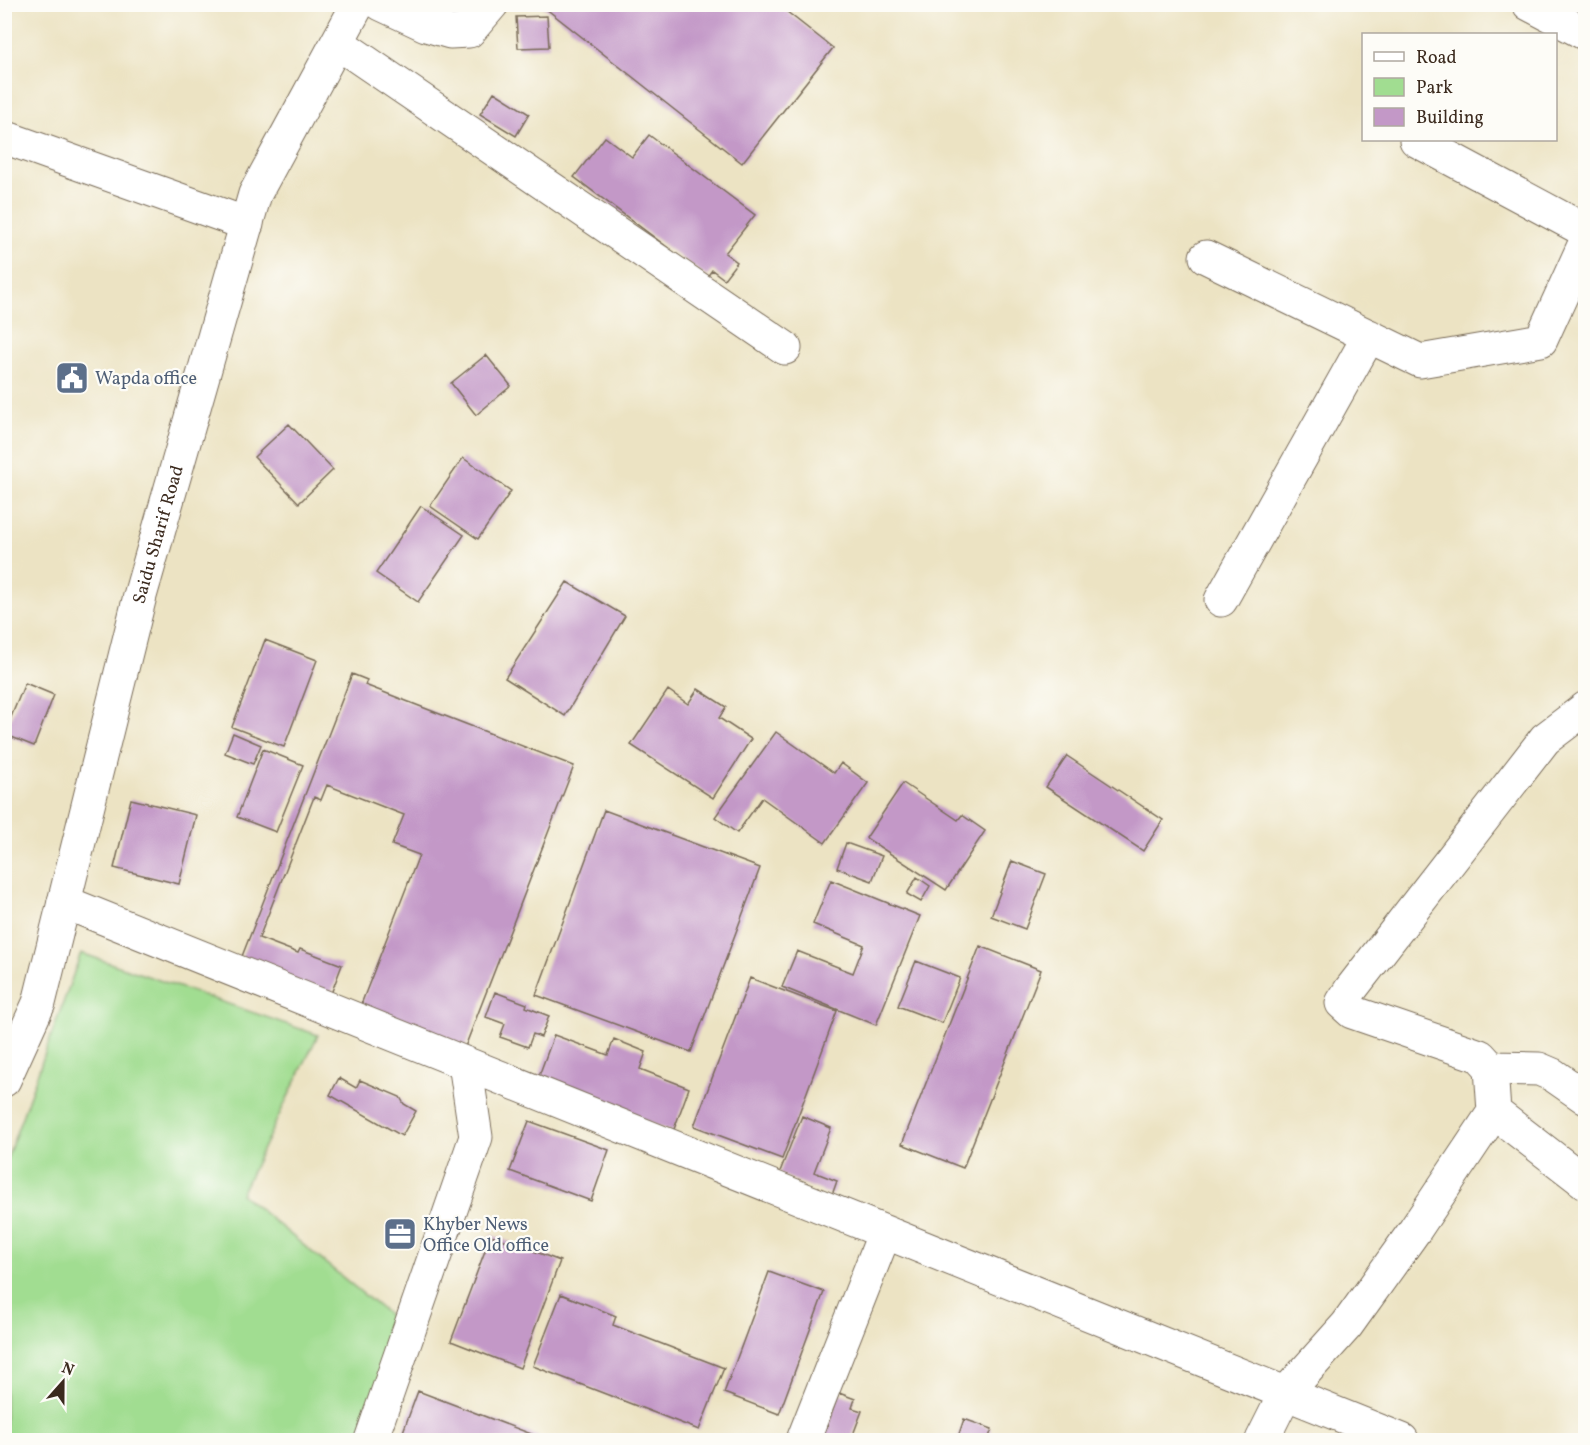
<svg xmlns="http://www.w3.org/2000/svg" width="1590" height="1445" viewBox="0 0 1590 1445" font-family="Vollkorn,serif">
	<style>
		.green { fill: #a1dd91; stroke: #6e8458; stroke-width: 1.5 }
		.building { fill: #c398c7 }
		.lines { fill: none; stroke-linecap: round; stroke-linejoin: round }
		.minor-casing { stroke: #796b58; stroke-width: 35 }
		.major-casing { stroke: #796b58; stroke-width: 35 }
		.minor { stroke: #fff; stroke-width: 33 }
		.major { stroke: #fff; stroke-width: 33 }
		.labels { text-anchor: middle; stroke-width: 4.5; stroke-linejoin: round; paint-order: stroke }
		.service-label { font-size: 18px; fill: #4e5e75; stroke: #fdfcf7; text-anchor: start }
		.street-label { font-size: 18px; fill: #3b2a1e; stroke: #fdfcf7 }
	</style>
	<rect width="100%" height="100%" fill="#fdfcf7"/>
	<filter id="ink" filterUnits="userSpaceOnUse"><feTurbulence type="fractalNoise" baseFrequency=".0167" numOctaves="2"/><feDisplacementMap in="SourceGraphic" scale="12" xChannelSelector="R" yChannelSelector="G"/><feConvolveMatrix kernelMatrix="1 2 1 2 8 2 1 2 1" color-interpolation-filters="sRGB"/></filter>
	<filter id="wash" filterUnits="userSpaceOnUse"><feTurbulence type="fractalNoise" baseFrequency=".008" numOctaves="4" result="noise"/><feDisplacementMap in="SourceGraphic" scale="24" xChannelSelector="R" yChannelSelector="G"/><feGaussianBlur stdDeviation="1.35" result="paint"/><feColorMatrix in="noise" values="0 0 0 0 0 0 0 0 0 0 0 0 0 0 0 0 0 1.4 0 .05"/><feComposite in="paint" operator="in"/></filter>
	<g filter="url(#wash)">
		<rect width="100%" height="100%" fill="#ece3c3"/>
		<!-- green -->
		<path class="green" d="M81,953L318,1035L241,1194L412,1334L367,1440H5L4,1167Z"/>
		<g id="blocks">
			<!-- building -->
			<path class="building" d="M540,4H777L833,48L742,163Z
				M547,16L549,47L518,48L516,17Z
				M494,92L529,114L516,136L480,114Z
				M649,135L755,215L725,253L737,262L724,279L712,270L707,277L574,177L605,137L632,157Z
				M486,355L511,386L476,415L451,383Z
				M289,424L333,470L299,503L254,457Z
				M463,458L511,491L478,539L430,506Z
				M421,506L464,535L418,602L376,573Z
				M567,582L625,616L565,716L505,678Z
				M265,640L317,660L284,747L232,727Z
				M352,674L367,680L365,685L574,766L465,1047L360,1007L419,855L392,845L404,815L327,785L321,800L314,797L259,938L298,953L300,949L342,965L329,999L239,964Z
				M25,683L54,695L34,746L4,734Z
				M698,689L726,707L719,718L751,739L713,798L631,745L668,690L688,704Z
				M776,732L834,773L841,763L868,783L825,843L762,798L737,833L715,817Z
				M233,733L261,745L253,764L225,753Z
				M263,749L303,765L276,832L237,817Z
				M1067,756L1163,820L1143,851L1046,787Z
				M903,783L958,820L962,815L985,831L946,890L866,838Z
				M131,799L196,815L179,884L114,868Z
				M604,810L760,868L691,1052L536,995Z
				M846,843L882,856L872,881L837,868Z
				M1012,861L1046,874L1025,929L991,916Z
				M917,877L930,886L921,902L907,894Z
				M831,880L920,916L876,1025L782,987L797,951L853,973L864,945L813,924Z
				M980,946L1041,970L963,1168L902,1144Z
				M916,961L960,978L942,1023L898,1006Z
				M750,978L837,1011L782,1159L694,1126Z
				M495,992L527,1004L526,1007L549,1016L541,1037L533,1034L528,1047L500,1037L505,1024L486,1017Z
				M554,1035L608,1055L614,1039L646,1052L640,1069L689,1088L673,1132L537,1081Z
				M339,1078L356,1088L360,1080L400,1097L404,1104L416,1111L402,1136L330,1095Z
				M802,1116L831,1128L814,1172L837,1181L832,1195L779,1174Z
				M529,1121L609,1150L591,1201L510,1171Z
				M491,1235L560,1261L520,1368L451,1341Z
				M769,1272L824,1292L779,1414L724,1393Z
				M561,1294L616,1316L613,1325L724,1368L699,1430L533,1366Z
				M418,1391L547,1440H400Z
				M839,1393L855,1399L852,1408L862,1411L851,1440H841L824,1435Z
				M964,1419L992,1429L988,1440H957Z"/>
		</g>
	</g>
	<g filter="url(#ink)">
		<use href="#blocks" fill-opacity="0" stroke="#796b58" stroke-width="1.5"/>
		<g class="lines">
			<defs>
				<path id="minor" d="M381,4L426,25L450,32L469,31L492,4
					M1529,4L1586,34
					M338,43L785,348
					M4,137L247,224
					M1416,140L1586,231
					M1206,257L1420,361L1541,340L1586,241
					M1221,600L1369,336
					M1586,708L1545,739L1351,989L1342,1003L1352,1012L1480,1056L1491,1068L1494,1112L1586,1183
					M64,902L1402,1440
					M1491,1068L1539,1069L1553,1075L1586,1098
					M371,1440L476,1137L465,1063
					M803,1440L885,1232
					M1262,1440L1285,1394L1347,1325L1415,1230L1494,1112"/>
				<g id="major">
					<path id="s1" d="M4,1080L39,1003L140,596L255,194L358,4"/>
				</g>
			</defs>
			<!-- minor casing -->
			<use href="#minor" class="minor-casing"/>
			<!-- major casing -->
			<use href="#major" class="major-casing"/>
			<!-- minor -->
			<use href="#minor" class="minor"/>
			<!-- major -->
			<use href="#major" class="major"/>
		</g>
	</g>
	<!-- icons -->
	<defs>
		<symbol id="civic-square" viewBox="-11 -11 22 22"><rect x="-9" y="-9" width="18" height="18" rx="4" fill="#5c6f8a" stroke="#fdfcf7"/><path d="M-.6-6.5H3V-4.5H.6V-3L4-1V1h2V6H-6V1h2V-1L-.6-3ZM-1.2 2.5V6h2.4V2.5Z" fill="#fff"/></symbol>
		<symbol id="office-square" viewBox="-11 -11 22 22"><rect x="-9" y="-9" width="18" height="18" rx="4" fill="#5c6f8a" stroke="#fdfcf7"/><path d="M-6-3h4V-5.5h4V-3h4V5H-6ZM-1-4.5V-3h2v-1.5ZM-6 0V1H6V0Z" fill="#fff"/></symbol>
	</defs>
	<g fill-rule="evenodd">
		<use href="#civic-square" x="53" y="359" width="38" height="38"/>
		<use href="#office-square" x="381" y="1215" width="38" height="38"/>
	</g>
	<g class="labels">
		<!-- service labels -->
		<g class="service-label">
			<text x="95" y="384">Wapda office</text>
			<text x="423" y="1230">Khyber News<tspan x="423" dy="21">Office Old office</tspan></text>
		</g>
		<!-- street labels -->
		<g class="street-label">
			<text dy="6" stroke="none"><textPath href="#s1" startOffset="568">Saidu Sharif Road</textPath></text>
		</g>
	</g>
	<!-- margin -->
	<rect width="1590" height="1445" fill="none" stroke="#fdfcf7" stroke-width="24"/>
	<!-- legend -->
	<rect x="1362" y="33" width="195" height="108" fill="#fdfcf7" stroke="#afa8a0" stroke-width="1.5"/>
	<rect x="1374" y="52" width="30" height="9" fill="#ffffff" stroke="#afa8a0" stroke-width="1.5"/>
	<text x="1416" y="63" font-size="18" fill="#3b2a1e">Road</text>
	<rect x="1374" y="78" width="30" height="18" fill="#a1dd91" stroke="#afa8a0" stroke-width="1.5"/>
	<text x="1416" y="93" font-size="18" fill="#3b2a1e">Park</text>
	<rect x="1374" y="108" width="30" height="18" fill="#c398c7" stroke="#afa8a0" stroke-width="1.5"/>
	<text x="1416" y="123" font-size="18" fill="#3b2a1e">Building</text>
	<!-- north arrow -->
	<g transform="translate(63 1382) rotate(21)" stroke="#fdfcf7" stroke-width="4.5" paint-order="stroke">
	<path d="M0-4.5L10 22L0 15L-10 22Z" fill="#3b2a1e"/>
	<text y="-9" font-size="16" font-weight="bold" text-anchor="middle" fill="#3b2a1e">N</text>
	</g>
</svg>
